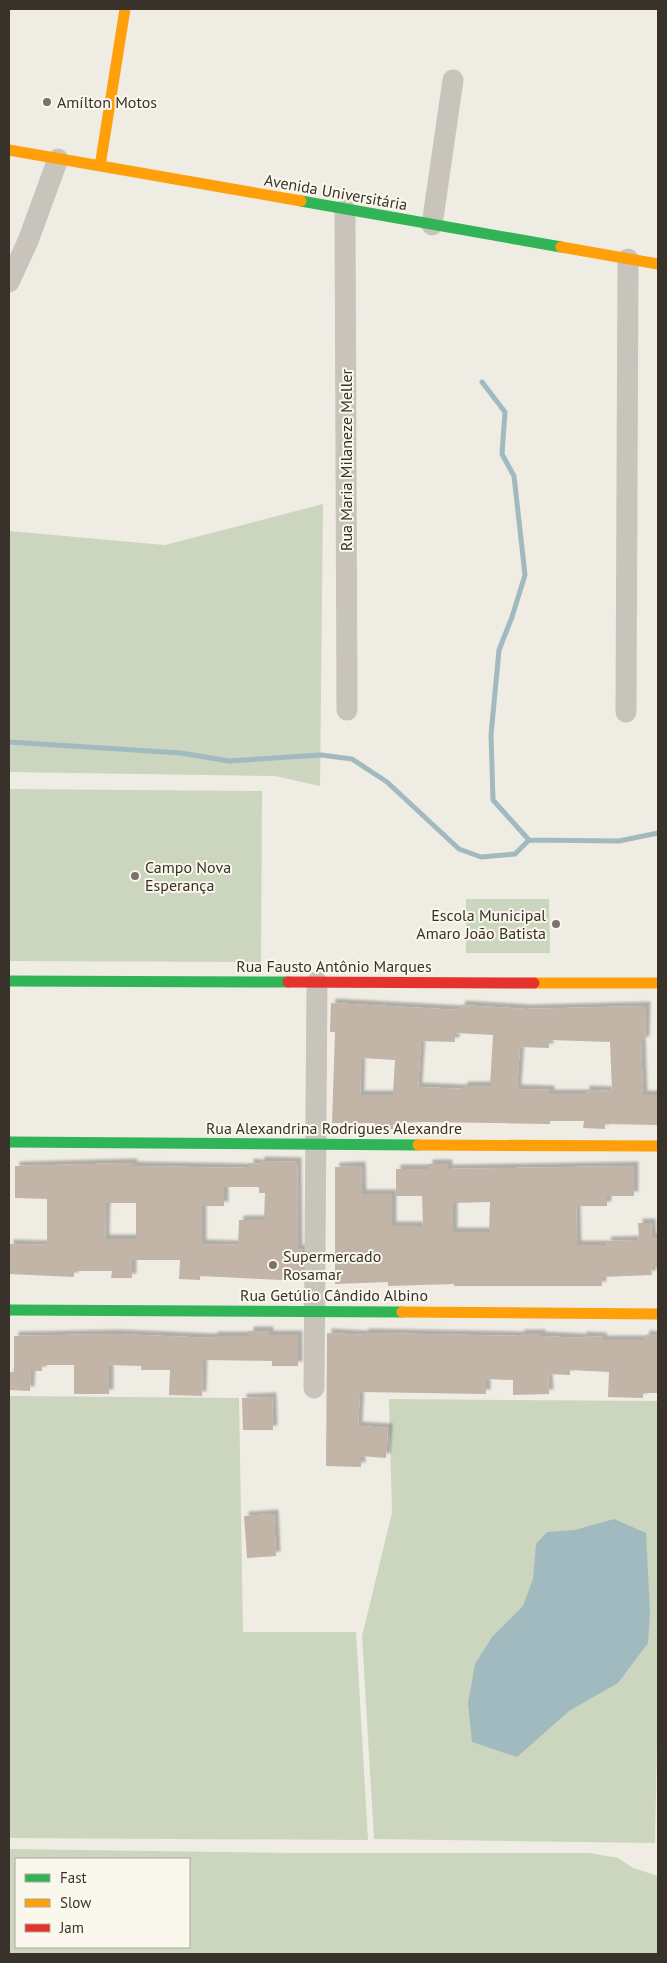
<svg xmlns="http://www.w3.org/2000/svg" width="667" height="1963" viewBox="0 0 667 1963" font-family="'PT Sans',sans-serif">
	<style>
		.green { fill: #ccd5be; fill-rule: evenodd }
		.water { fill: #a1bac0 }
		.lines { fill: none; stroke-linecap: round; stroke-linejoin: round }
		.stream { stroke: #a1bac0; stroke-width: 5 }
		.building { fill: #c2b4a6; fill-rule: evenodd; filter: url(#shadow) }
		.street { stroke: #c8c4bc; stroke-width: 21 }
		.fast { stroke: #30b455; stroke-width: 11 }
		.slow { stroke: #ff9f0a; stroke-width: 11 }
		.jam { stroke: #e5322d; stroke-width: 11 }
		.poi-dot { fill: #79736b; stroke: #faf7ec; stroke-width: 2 }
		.labels { text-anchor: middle; stroke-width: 4; stroke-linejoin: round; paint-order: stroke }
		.poi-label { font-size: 16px; fill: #39322a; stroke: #faf7ec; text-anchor: start }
		.street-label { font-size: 16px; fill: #39322a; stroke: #faf7ec }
	</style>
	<defs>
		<filter id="shadow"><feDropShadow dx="4.5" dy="-4.5" stdDeviation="1" flood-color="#0004"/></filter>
	</defs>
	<rect width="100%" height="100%" fill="#efece4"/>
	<!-- green -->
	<path class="green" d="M323,504L320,786L275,776L9,772V531L165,545Z
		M9,789L262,791L261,962L9,961Z
		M466,899H549L550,953H466Z
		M9,1396L239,1398L243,1632H356L368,1840L9,1838Z
		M389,1399L658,1401V1692L655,1843L374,1839L362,1636L392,1513Z
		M9,1849L291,1853H590L618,1858L633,1868L658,1876V1954H9ZM189,1859V1947H16V1859Z"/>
	<!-- water -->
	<path class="water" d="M614,1519L646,1533L650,1612L648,1643L618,1683L569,1711L517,1757L472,1742L468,1703L475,1664L492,1637L523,1606L533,1579L536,1544L547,1532L575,1530Z"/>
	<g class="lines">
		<!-- stream -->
		<path class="stream" d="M482,382L505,412L502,454L514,476L525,575L512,617L499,650L491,735L493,800L529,840L619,841L658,833
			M9,742L181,753L229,761L321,755L352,759L387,782L459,849L481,857L515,854L529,840"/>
	</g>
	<!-- building -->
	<path class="building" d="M331,1003L460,1010L461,1005L526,1009L646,1006L645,1041H641L643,1095H658V1125L605,1124V1129L583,1128L584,1121H550V1124L424,1122L393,1123V1129H375V1123H332L335,1032H330ZM455,1033L493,1035L490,1086H463V1089L418,1087L421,1041L455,1042ZM549,1040L610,1042L612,1091L585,1090V1094H550V1090L517,1089L520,1047L549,1048ZM361,1058L395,1060L393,1095H360Z
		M260,1161L297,1162L298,1249L303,1250L302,1281L200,1276V1280L179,1279L180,1260H132V1278H111L112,1271H74V1277L9,1274V1244L47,1245V1199L15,1198V1166L133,1163V1166L249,1168V1163L260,1164ZM224,1187H259V1193H265L264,1220H239L238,1245L202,1244V1206H224ZM106,1203H136V1239H105Z
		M428,1164H448V1169L634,1166V1196H607V1206H576L577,1245H607L606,1241L639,1240L638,1223H651L652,1238H658V1267H651L652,1275L602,1277V1286H454V1284L388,1286V1282L335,1284V1167L361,1166L362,1194H392V1226H423L422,1196H396V1169H428ZM490,1202L489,1232H453V1203Z
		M249,1331H269V1335H298V1366H272V1361L203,1360L202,1396L169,1395L170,1370H141V1366L109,1365V1394H74V1365H42V1371H31L30,1391L9,1390L10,1372H14V1336L115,1334L213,1338V1336H249Z
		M327,1333L364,1335V1333L520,1336V1334H541V1336L582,1338V1336L603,1337L602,1340H644L645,1335L658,1336V1393H643V1398L608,1397L609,1372L570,1370V1375L548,1374L549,1394L513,1395V1380L486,1379V1394L360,1392L358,1426L388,1428L386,1458L361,1456V1467L326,1466Z
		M272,1397L273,1430H243L242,1398Z
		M274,1514L276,1556L247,1558L244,1516Z"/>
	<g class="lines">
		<!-- street -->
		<path class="street" d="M345,210L347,710
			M432,225L453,80
			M9,282L28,241L58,159
			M626,712L628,259
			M314,1388L317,982"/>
		<!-- fast -->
		<path class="fast" d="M301,201L561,247
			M9,981L288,982
			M9,1142L418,1145
			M9,1310L402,1312"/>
		<!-- slow -->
		<path class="slow" d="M9,150L301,201
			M100,166L125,9
			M561,247L658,264
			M534,983H658
			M418,1145L658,1146
			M402,1312L658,1314"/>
		<!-- jam -->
		<path class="jam" d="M288,982L534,983"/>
	</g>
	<!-- markers -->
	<g class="poi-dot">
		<circle cx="47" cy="102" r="5"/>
		<circle cx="135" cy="876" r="5"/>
		<circle cx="556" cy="924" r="5"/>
		<circle cx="273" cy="1265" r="5"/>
	</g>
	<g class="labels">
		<!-- poi labels -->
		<g class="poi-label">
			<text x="57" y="108">Amílton Motos</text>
			<text x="145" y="873">Campo Nova<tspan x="145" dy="18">Esperança</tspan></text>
			<text x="546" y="921" text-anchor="end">Escola Municipal<tspan x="546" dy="18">Amaro João Batista</tspan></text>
			<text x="283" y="1262">Supermercado<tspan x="283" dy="18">Rosamar</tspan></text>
		</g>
		<!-- street labels -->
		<g class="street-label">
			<text transform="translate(336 192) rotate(10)" y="6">Avenida Universitária</text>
			<text transform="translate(346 460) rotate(-90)" y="6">Rua Maria Milaneze Meller</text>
			<text x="334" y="972">Rua Fausto Antônio Marques</text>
			<text x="334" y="1134">Rua Alexandrina Rodrigues Alexandre</text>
			<text x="334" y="1301">Rua Getúlio Cândido Albino</text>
		</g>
	</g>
	<!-- border -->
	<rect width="667" height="1963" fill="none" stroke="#39322a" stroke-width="20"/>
	<!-- legend -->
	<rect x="15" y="1858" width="175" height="90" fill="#faf7ec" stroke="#ada89e"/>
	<rect x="25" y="1874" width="25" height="8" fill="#30b455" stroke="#ada89e"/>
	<text x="60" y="1883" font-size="15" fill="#39322a">Fast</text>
	<rect x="25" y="1899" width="25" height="8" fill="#ff9f0a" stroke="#ada89e"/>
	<text x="60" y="1908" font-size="15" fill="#39322a">Slow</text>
	<rect x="25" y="1924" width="25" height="8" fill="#e5322d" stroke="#ada89e"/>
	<text x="60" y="1933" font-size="15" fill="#39322a">Jam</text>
</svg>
